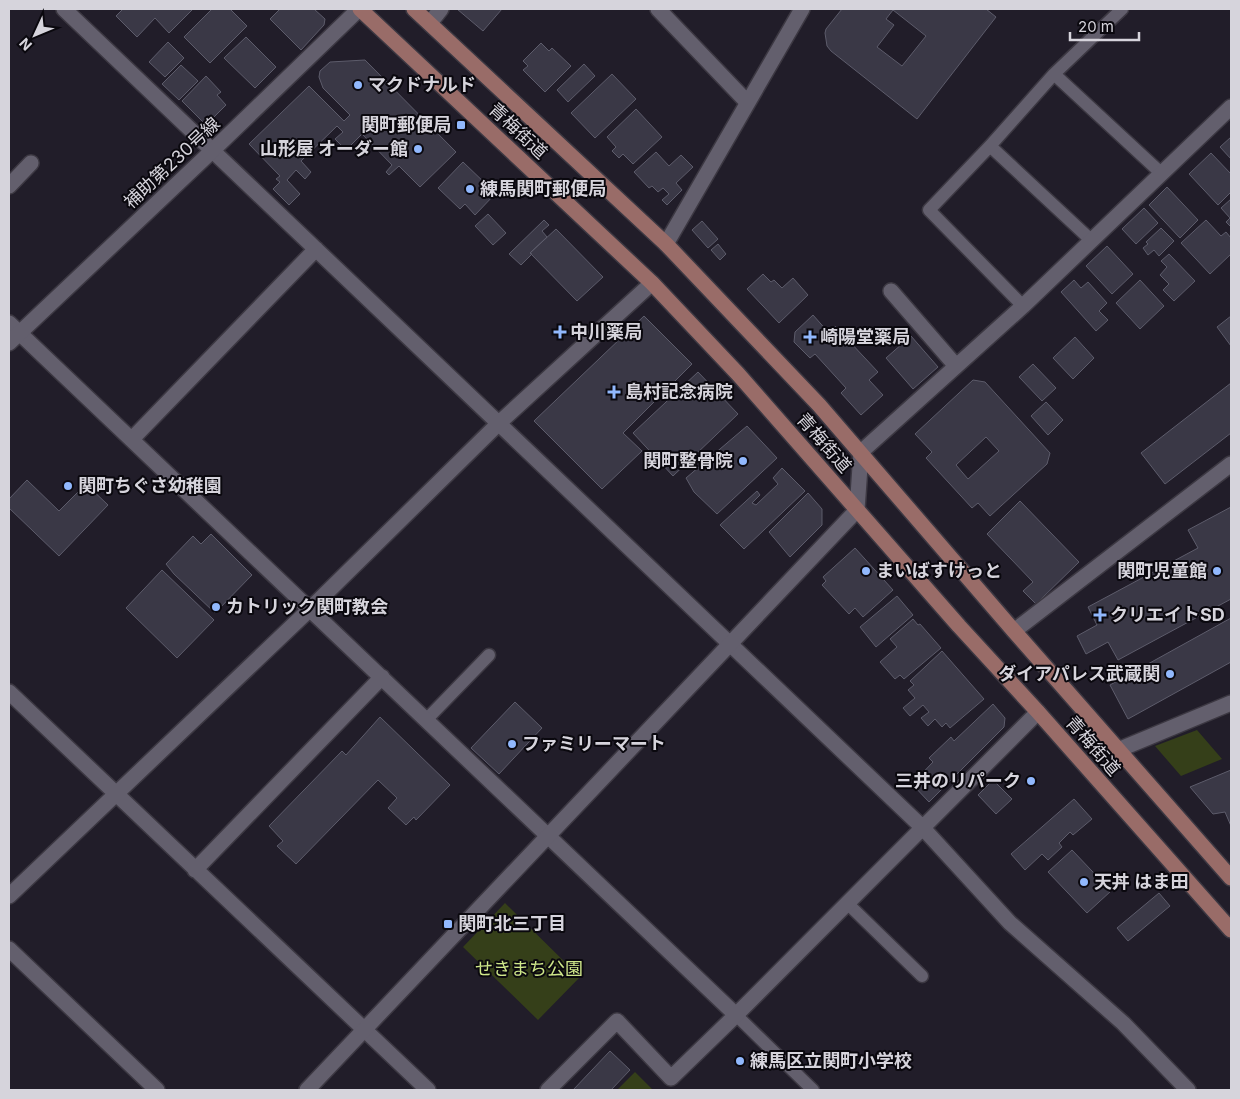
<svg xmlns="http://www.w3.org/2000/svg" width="1240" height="1099" viewBox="0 0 1240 1099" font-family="Inter,'Noto Sans JP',sans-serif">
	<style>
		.green { fill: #353f19 }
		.building { fill: #3a3846; stroke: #5d5c6b; fill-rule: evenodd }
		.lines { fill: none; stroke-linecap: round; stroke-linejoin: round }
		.service-casing { stroke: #3c3842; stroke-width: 15 }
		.minor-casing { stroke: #3c3842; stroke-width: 18 }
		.tertiary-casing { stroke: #3c3842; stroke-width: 18 }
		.primary-casing { stroke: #3c3842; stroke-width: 18 }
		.service { stroke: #635f6d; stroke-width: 12 }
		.minor { stroke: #635f6d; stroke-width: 15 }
		.tertiary { stroke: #635f6d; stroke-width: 15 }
		.primary { stroke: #996c68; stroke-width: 15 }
		.poi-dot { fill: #91b8fd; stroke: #0a080e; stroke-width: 2 }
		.labels { text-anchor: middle; stroke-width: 4; stroke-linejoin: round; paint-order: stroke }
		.poi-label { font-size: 18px; font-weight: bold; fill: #d6d4dc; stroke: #0a080e; text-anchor: start }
		.street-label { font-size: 18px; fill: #d6d4dc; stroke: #0a080e }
		.park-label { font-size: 18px; fill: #cfe78a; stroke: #0a080e }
	</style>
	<rect width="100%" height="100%" fill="#211d29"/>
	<!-- green -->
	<path class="green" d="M1197,730L1222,759L1181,776L1155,746Z
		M505,903L580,977L538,1020L463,947Z
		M635,1072L653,1090H617Z"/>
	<!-- building -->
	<path class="building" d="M123,9H193L169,33L155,18L137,37L116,16Z
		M212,9H230L247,26L210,63L184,37Z
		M280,9H314L325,19L324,25L301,50L270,19Z
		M457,9H502L483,31Z
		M842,9H986L996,17L917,119L831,51L827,46L825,33L826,29ZM893,10L926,36L902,66L877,47L894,25L886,19Z
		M246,37L276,67L255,88L224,58Z
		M168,42L184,58L165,77L149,62Z
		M541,43L549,51L552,48L571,66L545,92L523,70L528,66L523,61Z
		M365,60L456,152L420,187L399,166L389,175L386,172L392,165L362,134L346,150L335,139L343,132L337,126L301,161L311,172L305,179L296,170L287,180L300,194L289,205L273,189L280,182L276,179L280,176L249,144L309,86L344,121L350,115L323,88L319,77L320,71L330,62Z
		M584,64L595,76L568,102L557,90Z
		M181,65L198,81L179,100L162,84Z
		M612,74L636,99L595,138L571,113Z
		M206,76L221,92L217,95L226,105L206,125L182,101Z
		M636,109L662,137L633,164L623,154L619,158L612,151L616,147L607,137Z
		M1231,137V159L1220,147Z
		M656,152L669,166L681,155L693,167L676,183L682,190L667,205L662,200L669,194L663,188L658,192L652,186L649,188L634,172Z
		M1211,153L1231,174V192L1218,205L1189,174Z
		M463,162L488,186L493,180L504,190L498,196L496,193L475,215L465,204L460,209L438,188Z
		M1167,187L1198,220L1180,238L1149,205Z
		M1231,199V227L1226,222L1230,218L1221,208Z
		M1144,208L1158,223L1136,244L1122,229Z
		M488,214L506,233L493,245L475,226Z
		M544,220L549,225L542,231L547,237L530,253L532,254L521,265L509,254Z
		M1206,220L1221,236L1226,232L1231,238V254L1210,274L1181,243Z
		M702,221L718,239L708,248L692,230Z
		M1161,228L1174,241L1159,256L1154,250L1148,255L1143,248L1148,244L1146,242Z
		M556,229L603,277L577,301L530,253Z
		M718,244L726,254L720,260L711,250Z
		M1107,246L1133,274L1112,294L1086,266Z
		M1169,254L1195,281L1174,301L1163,290L1169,284L1160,275L1167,267L1161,261Z
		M763,274L771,282L774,280L782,288L793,278L808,295L779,323L747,289Z
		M1074,280L1081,288L1088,282L1107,303L1099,311L1108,320L1096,331L1061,292Z
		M1140,280L1164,306L1140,329L1116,303Z
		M813,315L828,332L835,326L878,372L869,380L883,395L861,415L841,393L846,388L815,354L810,358L794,342L795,332Z
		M644,316L692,364L623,433L642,451L602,489L534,421Z
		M1231,316V346L1217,327Z
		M911,336L938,367L913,389L886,358Z
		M1075,337L1094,358L1073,379L1053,358Z
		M1033,364L1056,388L1042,401L1019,377Z
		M698,372L738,414L673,476L633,433Z
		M973,380L985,382L1050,453L1047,464L990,516L978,503L972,508L926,458L932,452L915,434ZM986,437L999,451L968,479L956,465Z
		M1231,383V433L1165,484L1141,453Z
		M1046,402L1063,420L1048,435L1031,416Z
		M747,426L777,458L717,514L694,492L686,478Z
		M782,468L805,491L744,549L720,525L757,491L760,495L752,503L756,505L778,484L773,478Z
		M27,480L59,511L86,484L108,505L59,556L9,508V499Z
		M808,493L822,509V525L790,557L769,532Z
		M1020,501L1079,562L1036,604L1023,591L1033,582L987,534Z
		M1231,507V599L1118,660L1108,642L1086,654L1077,636L1097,625L1088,607L1198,548L1188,530Z
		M211,534L252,575L215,613L174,574L166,564L193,536L201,544Z
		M855,548L893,590L863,617L855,608L849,614L822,585L826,581L823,577Z
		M162,570L214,620L177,658L126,608Z
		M897,596L913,615L876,647L860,627Z
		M1231,618V662L1128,719L1110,685Z
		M913,619L918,625L920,624L941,648L904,679L900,675L895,679L880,662L897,647L890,639Z
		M942,651L984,699L950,728L946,723L942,727L935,719L928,726L921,718L929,712L923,705L910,716L903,708L915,698L908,690L914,685L910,681Z
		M515,702L542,728L499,774L471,748Z
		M993,704L1005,718L1004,727L929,802L912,784L933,762L929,758L951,737L954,741Z
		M380,717L450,785L416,820L414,817L406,825L388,808L397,798L378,780L296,864L277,846L283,841L269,826L342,751L346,755Z
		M1231,770V826L1225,812L1213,814L1190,787Z
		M993,780L1012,799L996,814L978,795Z
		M1074,799L1092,819L1073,835L1070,832L1059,843L1062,847L1048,860L1042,854L1025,870L1011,854Z
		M1072,850L1111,891L1087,913L1048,872Z
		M1159,893L1170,906L1128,941L1117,928Z
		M610,1051L630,1070L611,1090H573Z"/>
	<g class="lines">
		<defs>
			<path id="service" d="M1054,74L1161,173
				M990,146L1091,240
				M1023,306L929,210L990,146L1054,74L1122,9
				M426,720L489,655
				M847,903L922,976
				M736,1015L813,1090"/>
			<path id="minor" d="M64,9L922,827L1010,923L1123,1023L1188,1090
				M658,9L747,102
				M430,23L441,9
				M9,186L31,163
				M666,244L802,9
				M891,291L956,366
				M9,323L736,1015
				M132,439L316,249
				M861,452L1023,306L1231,107
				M1014,631L1231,464
				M9,692L428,1090
				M1118,750L1231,703
				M195,870L382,677
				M9,896L310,609L499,423L652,283
				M9,949L157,1090
				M548,1090L617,1021L671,1078L736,1015L1038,712"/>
			<path id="tertiary" d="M9,343L213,150L359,9
				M307,1090L857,510L861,452"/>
			<path id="primary" d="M360,9L652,283L738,374L959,626L1038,712L1231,930
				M414,9L666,244L819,405L1014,631L1231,878"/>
		</defs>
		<!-- service casing -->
		<use href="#service" class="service-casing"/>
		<!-- minor casing -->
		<use href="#minor" class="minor-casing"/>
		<!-- tertiary casing -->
		<use href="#tertiary" class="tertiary-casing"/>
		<!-- primary casing -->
		<use href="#primary" class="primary-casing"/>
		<!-- service -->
		<use href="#service" class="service"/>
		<!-- minor -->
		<use href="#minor" class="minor"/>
		<!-- tertiary -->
		<use href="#tertiary" class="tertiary"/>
		<!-- primary -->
		<use href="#primary" class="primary"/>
	</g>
	<!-- markers -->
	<g class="poi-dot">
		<circle cx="358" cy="85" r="5"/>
		<rect x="456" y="120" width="10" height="10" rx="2.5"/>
		<circle cx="418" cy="149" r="5"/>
		<circle cx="470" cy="189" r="5"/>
		<path d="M557.5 324.5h5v5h5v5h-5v5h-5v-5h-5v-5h5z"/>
		<path d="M807.5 329.5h5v5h5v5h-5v5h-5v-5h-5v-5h5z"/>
		<path d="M611.5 384.5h5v5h5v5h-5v5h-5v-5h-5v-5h5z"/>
		<circle cx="743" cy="461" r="5"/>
		<circle cx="68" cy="486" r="5"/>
		<circle cx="866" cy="571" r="5"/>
		<circle cx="1217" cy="571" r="5"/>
		<circle cx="216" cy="607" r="5"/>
		<path d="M1097.5 607.5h5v5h5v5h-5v5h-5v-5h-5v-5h5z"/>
		<circle cx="1170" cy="674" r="5"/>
		<circle cx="512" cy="744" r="5"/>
		<circle cx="1031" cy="781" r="5"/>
		<circle cx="1084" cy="882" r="5"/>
		<rect x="443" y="919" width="10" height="10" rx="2.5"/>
		<circle cx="740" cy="1061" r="5"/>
	</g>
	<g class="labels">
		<!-- poi labels -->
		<g class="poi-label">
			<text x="368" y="91">マクドナルド</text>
			<text x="451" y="131" text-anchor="end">関町郵便局</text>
			<text x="408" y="155" text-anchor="end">山形屋 オーダー館</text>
			<text x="480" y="195">練馬関町郵便局</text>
			<text x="570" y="338">中川薬局</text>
			<text x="820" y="343">崎陽堂薬局</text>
			<text x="625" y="398">島村記念病院</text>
			<text x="733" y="467" text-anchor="end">関町整骨院</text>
			<text x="78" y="492">関町ちぐさ幼稚園</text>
			<text x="876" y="577">まいばすけっと</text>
			<text x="1207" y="577" text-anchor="end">関町児童館</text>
			<text x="226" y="613">カトリック関町教会</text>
			<text x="1110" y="621">クリエイトSD</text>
			<text x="1160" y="680" text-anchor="end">ダイアパレス武蔵関</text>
			<text x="522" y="750">ファミリーマート</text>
			<text x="1021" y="787" text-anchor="end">三井のリパーク</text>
			<text x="1094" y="888">天丼 はま田</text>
			<text x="458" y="930">関町北三丁目</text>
			<text x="750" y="1067">練馬区立関町小学校</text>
		</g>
		<!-- street labels -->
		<g class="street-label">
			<text transform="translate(518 131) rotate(43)" y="6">青梅街道</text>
			<text transform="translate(172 163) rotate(-43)" y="6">補助第230号線</text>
			<text transform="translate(824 443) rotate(49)" y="6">青梅街道</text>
			<text transform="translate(1093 746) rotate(49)" y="6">青梅街道</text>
		</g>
		<!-- park labels -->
		<g class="park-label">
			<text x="529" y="975">せきまち公園</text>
		</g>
	</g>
	<!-- border -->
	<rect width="1240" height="1099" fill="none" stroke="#d6d4dc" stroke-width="20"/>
	<!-- north arrow -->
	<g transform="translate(35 35) rotate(226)" stroke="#0a080e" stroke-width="4" paint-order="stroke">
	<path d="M0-4L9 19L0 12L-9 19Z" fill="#d6d4dc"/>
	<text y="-8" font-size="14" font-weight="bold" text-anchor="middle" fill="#d6d4dc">N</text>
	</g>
	<!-- scale -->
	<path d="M1070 32v8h69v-8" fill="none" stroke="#d6d4dc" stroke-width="2.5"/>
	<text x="1078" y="32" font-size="15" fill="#d6d4dc" stroke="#0a080e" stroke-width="4" paint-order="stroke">20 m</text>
</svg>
